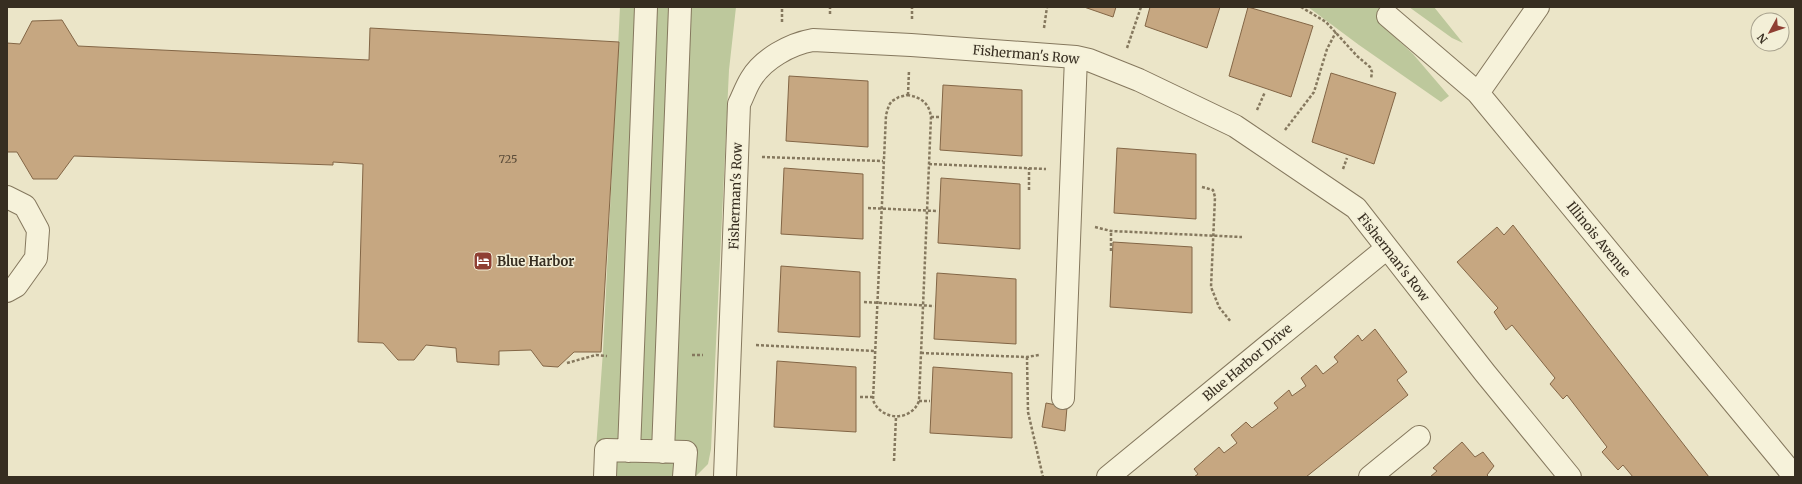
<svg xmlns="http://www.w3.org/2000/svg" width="1802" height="484" viewBox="0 0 1802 484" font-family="Merriweather,serif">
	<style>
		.green { fill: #bdc89c }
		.building { fill: #c6a781; stroke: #836646 }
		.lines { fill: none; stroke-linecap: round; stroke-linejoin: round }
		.minor-casing { stroke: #85785e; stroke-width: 24 }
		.path { stroke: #85785e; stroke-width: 2.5; stroke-dasharray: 3 2; stroke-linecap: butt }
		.minor { stroke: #f6f2da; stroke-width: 22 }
		.labels { text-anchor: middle; stroke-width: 3; stroke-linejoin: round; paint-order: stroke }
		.number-label { font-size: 11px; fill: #5b4c39 }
		.street-label { font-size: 13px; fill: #372e21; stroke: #f3efd7 }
		.poi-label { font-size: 13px; font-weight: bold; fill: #372e21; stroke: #f3efd7; text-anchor: start }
	</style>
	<rect width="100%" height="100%" fill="#ebe5c8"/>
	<!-- green -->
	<path class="green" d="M620,7H736L729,70L711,449L708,464L695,477H594L603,351Z
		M1308,7H1398L1383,26L1413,54L1449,96L1441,102L1359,45Z
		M1409,7H1434L1463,43L1452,38Z"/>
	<!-- building -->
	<path class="building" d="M1084,7H1116L1113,17Z
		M1150,7H1220L1207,48L1145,26Z
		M1248,7L1313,26L1291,97L1229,76Z
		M62,20L78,46L369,60L370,28L619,42L601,352H574L558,367L543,366L531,350L499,351V365L457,362L456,348L426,345L414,360H398L383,343L358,342L363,164L333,162V165L74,156L57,179H33L17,152H7V43L20,44L32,21Z
		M1331,73L1396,93L1374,164L1312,142Z
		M789,76L868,81V147L786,141Z
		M943,85L1022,90V156L940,150Z
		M1117,148L1196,154V219L1114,213Z
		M784,168L863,174V239L781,234Z
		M941,178L1020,184V249L938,243Z
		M1513,225L1709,477H1633L1623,465L1618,470L1602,452L1607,447L1567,395L1563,399L1550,384L1555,378L1512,325L1506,330L1494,312L1498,308L1457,262L1497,227L1504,235Z
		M1113,242L1192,247V313L1110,307Z
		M781,266L860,272V337L778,332Z
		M937,273L1016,279V344L934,339Z
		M1375,329L1407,372L1397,380L1408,395L1306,477H1194L1198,474L1194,469L1219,447L1224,453L1237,443L1231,435L1246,422L1252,428L1278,408L1274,403L1289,390L1292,396L1306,386L1301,378L1316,365L1323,374L1338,362L1334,357L1358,335L1362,341Z
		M777,361L856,367V432L774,427Z
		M933,367L1012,373V438L930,433Z
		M1046,403L1067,407L1065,431L1042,427Z
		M1462,442L1475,457L1483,452L1494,466L1487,475L1489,477H1430L1437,471L1433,468Z"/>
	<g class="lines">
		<defs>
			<path id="minor" d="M1388,16L1478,93L1795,477
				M1478,93L1538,7
				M7,197L25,206L38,230L36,258L16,286L7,291
				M1063,398L1076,57
				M629,451L646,7
				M663,452L680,7
				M605,477L606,450L686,452L684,477
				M725,477L739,104C743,96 746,87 751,79C763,59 790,44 813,40L911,45L1076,57L1089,60L1139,80L1235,126L1356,208L1485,373L1570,477
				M1108,477L1387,248
				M1370,477L1419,437"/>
		</defs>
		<!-- minor casing -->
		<use href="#minor" class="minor-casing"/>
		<!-- path -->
		<path class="path" d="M1301,7L1326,22L1357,56L1370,67L1372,72L1371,79
			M830,14V7
			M912,19V7
			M782,22V7
			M1044,28L1047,7
			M1127,48L1141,7
			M907,95C920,97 929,102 931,117L919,401C911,422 881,421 873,400L886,115L889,105L892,101L899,97Z
			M908,95L909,70
			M1257,110L1265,92
			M931,117H940
			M1285,130L1314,92L1327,49L1336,32
			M762,157L883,161
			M929,164L1046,169
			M1343,169L1347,158
			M1202,187L1213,190L1215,197L1211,287L1219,307L1231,322
			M1029,190V168
			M868,208L938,211
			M1095,227L1111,231L1242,237
			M1111,251V231
			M864,302L934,306
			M756,345L875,351
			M921,353L1027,357L1039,355
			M692,355H703
			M1027,357L1028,412L1043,477
			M567,363L596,355L607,356
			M860,397H873
			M919,401H930
			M894,461L896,417"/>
		<!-- minor -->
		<use href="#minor" class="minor"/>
	</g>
	<!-- icons -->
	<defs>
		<symbol id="hotel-square" viewBox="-11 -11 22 22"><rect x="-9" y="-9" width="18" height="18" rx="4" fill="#8f3f33" stroke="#f3efd7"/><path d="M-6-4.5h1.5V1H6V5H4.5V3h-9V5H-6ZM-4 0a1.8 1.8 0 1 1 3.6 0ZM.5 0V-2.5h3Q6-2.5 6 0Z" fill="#fff"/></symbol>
	</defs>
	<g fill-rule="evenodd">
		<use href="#hotel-square" x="472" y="250" width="22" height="22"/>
	</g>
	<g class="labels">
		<!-- number labels -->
		<g class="number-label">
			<text x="508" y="163">725</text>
		</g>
		<!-- street labels -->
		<g class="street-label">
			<text transform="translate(1026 54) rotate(5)" y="5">Fisherman's Row</text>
			<text transform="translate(735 196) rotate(-88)" y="5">Fisherman's Row</text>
			<text transform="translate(1599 239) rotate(51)" y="5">Illinois Avenue</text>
			<text transform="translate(1394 257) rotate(52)" y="5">Fisherman's Row</text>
			<text transform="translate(1247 362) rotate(-40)" y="5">Blue Harbor Drive</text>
		</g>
		<!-- poi labels -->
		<g class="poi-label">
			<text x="497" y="266">Blue Harbor</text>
		</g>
	</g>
	<!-- border -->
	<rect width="1802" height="484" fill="none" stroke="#372e21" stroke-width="16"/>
	<!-- north arrow -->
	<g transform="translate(1770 32) rotate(230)"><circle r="19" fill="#f3efd7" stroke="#a8a28e"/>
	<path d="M0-3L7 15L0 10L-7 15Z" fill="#8f3f33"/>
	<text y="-6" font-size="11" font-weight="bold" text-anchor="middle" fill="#372e21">N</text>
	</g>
</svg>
